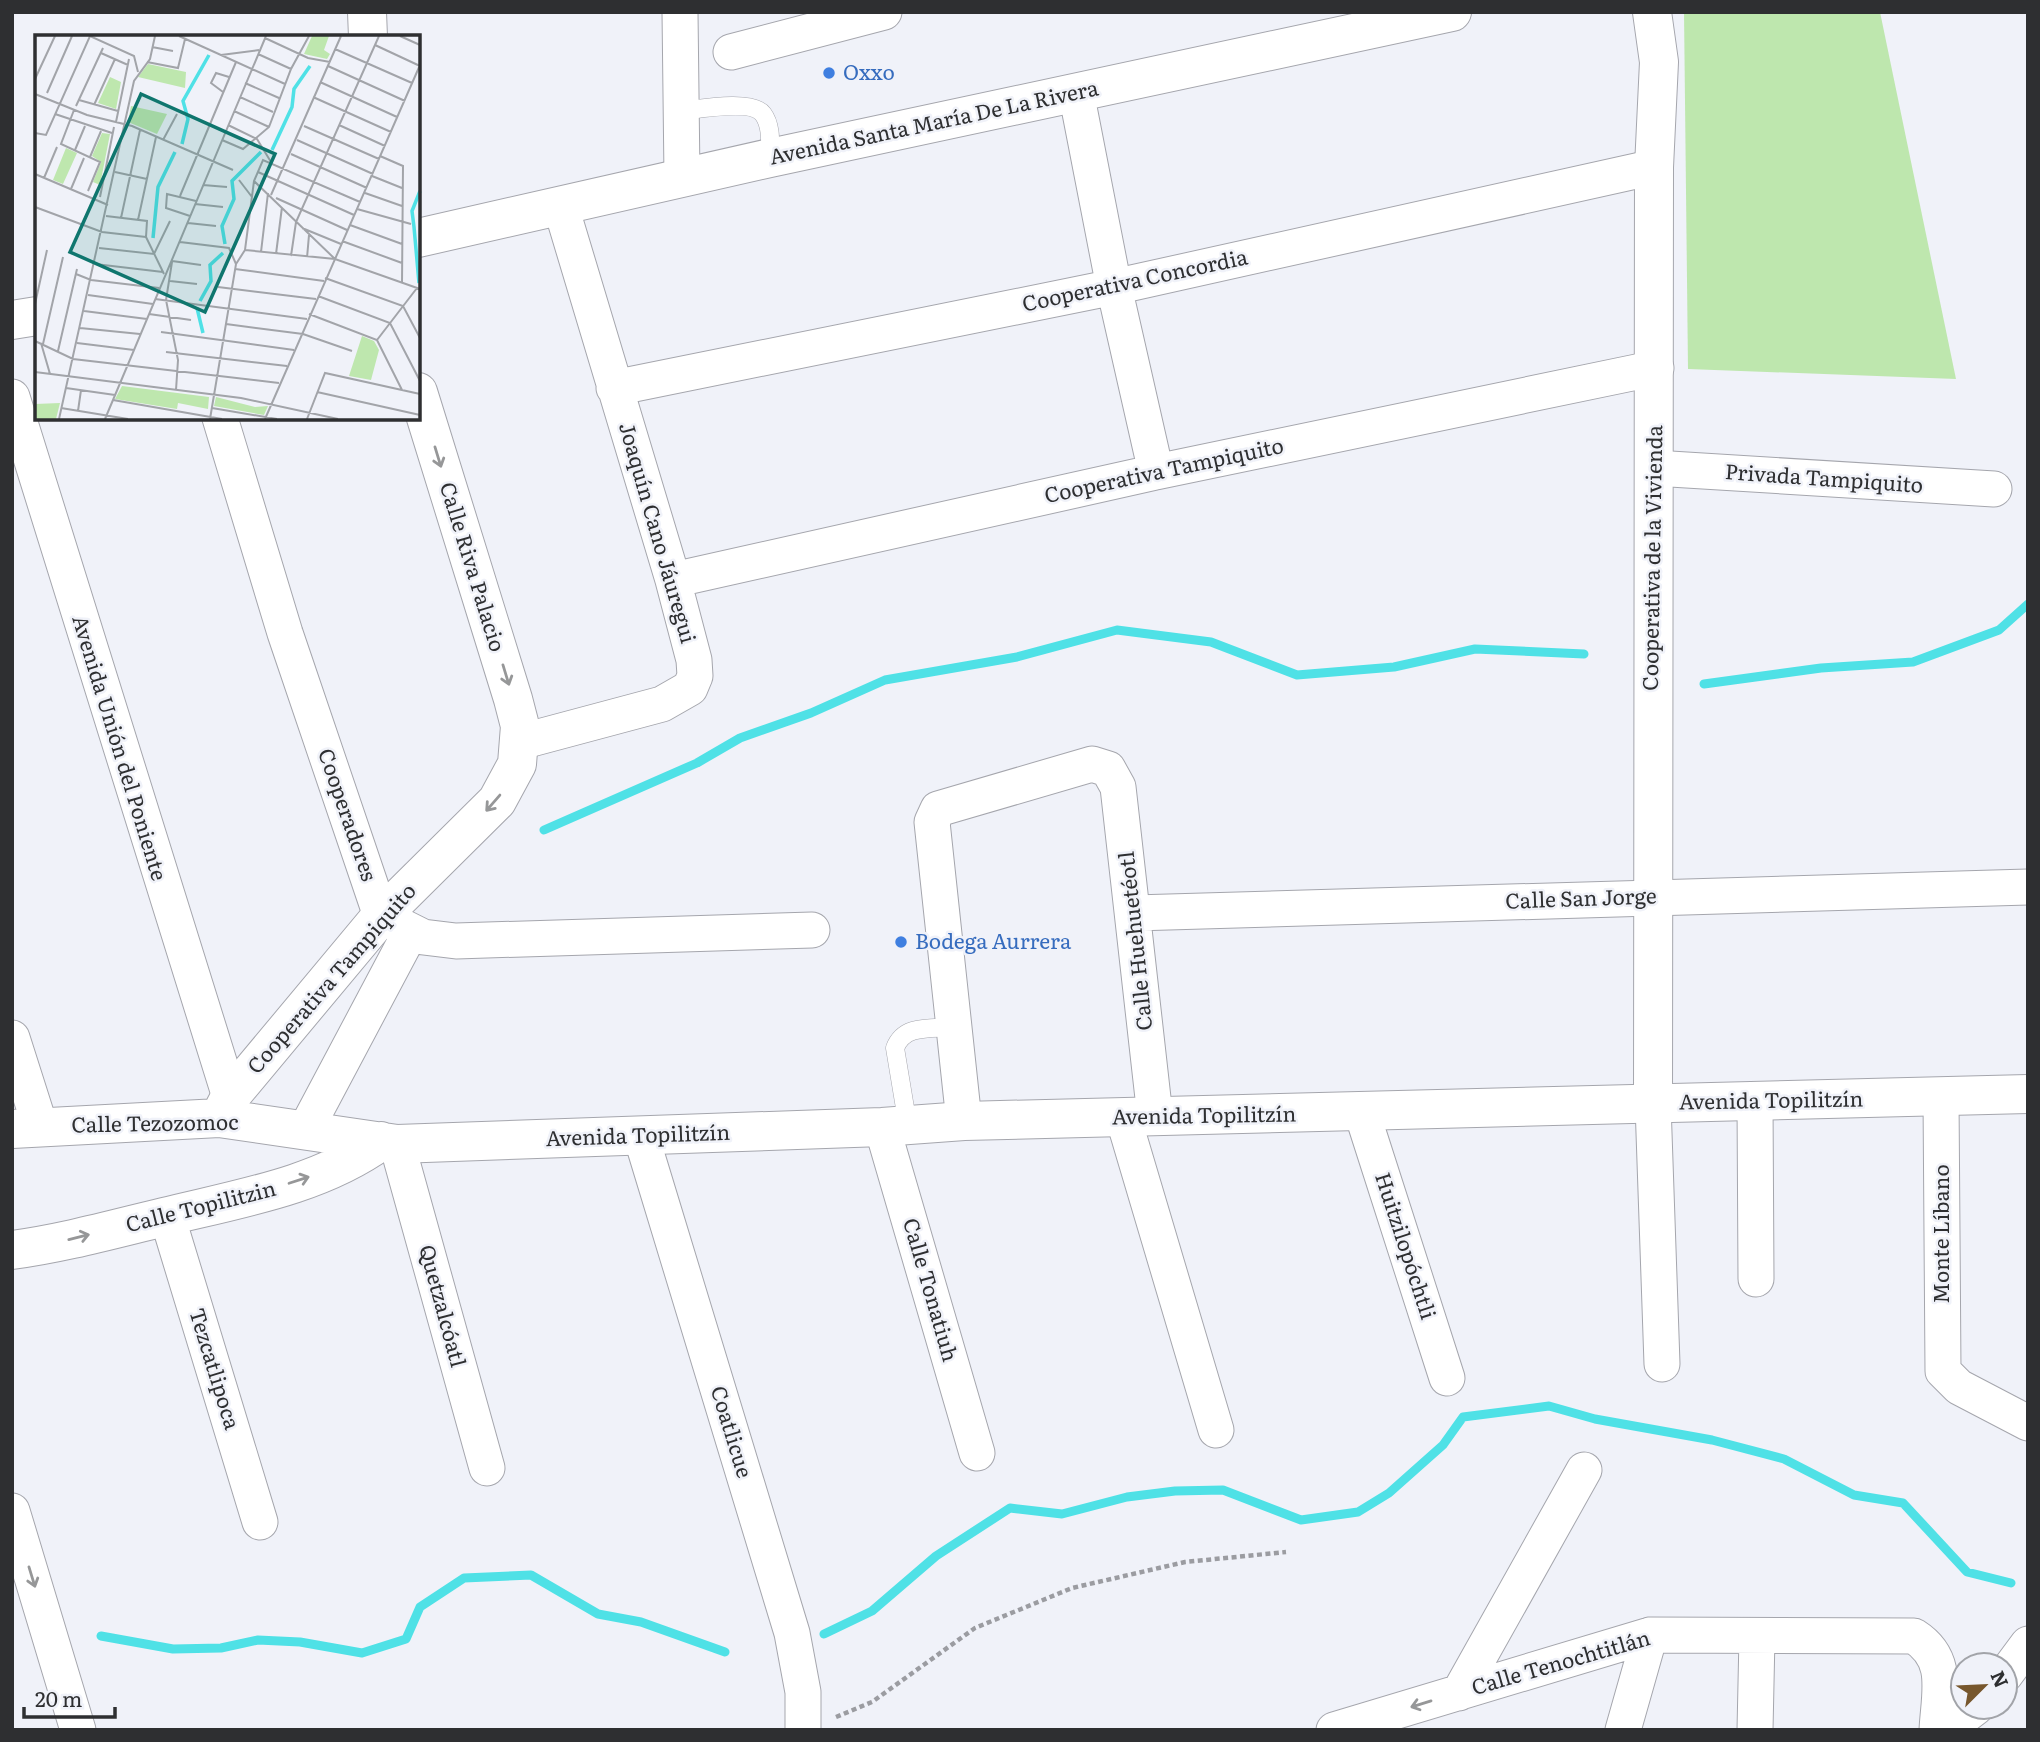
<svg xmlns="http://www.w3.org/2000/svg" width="2040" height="1742" viewBox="0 0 2040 1742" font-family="Literata,serif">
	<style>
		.green { fill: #bee7ae }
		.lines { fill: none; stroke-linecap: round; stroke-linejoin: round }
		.stream { stroke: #4fe1e6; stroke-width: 9 }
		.service-casing { stroke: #a5a6ad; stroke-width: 19 }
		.minor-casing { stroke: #a5a6ad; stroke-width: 37 }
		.tertiary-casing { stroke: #a5a6ad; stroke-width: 40 }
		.path { stroke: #9b9ca1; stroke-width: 4.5; stroke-dasharray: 5 3.5; stroke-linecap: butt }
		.service { stroke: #fff; stroke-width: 18 }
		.minor { stroke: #fff; stroke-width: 35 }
		.tertiary { stroke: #fff; stroke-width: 38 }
		.oneway { stroke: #969798 }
		.shop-dot { fill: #3f7fe0; stroke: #f0f2f9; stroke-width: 2.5 }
		.labels { text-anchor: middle; stroke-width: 5; stroke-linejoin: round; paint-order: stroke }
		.shop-label { font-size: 21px; fill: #366cbe; stroke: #f0f2f9; text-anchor: start }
		.street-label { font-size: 21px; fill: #2e2f31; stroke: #f0f2f9 }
		.inset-river { fill: none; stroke: #4fe1e6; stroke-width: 3.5 }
		.inset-road { fill: none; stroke: #a2a4a9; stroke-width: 2 }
		.view { fill: #0f766e; fill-opacity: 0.15; stroke: #0f766e; stroke-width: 3.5 }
		.inset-edge { fill: none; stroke: #2e2f31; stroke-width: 3.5 }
	</style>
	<rect width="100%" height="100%" fill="#f0f2f9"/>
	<!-- green -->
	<path class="green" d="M1684,12H1880L1956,379L1688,369Z"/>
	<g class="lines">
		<!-- stream -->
		<path class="stream" d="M1704,684L1821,668L1913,662L1999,630L2028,604
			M544,830L697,763L740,738L811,713L885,680L1017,657L1117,630L1211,642L1297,675L1394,667L1475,649L1584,654
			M824,1634L872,1611L936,1556L1010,1508L1062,1514L1127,1497L1175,1491L1223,1490L1301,1520L1358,1512L1389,1493L1443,1445L1463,1417L1549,1406L1595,1419L1712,1440L1784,1459L1854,1495L1903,1503L1967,1572L2011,1583
			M101,1636L173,1649L221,1648L258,1640L300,1642L362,1653L406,1639L420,1607L464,1578L531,1575L598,1614L641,1622L725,1652"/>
		<defs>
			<path id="service" d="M681,111C699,109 752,99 763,114C772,126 770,144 770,158
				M908,1126L895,1048C904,1024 931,1029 953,1027"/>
			<path id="minor" d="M680,12L682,177
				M731,52L884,12
				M1076,92L1114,287L1156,472
				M614,388L1114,287L1654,167
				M12,397L230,1097
				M220,418L285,633L381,916L423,937L456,941L812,930
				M1654,468L1994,489
				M673,580L1156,472L1656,368
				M520,742L662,704L690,688L695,676L694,660L673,580L561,207
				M1134,913L2028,887
				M12,1038L40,1126
				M1941,1097L1943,1371L1959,1387L2028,1423
				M1755,1101L1756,1279
				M1653,1104L1662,1364
				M1362,1113L1447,1378
				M1123,1117L1216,1430
				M964,1121L932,822L938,809L1092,764L1108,769L1118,787L1155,1116
				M882,1127L977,1453
				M306,1129L410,933
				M641,1136L792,1633L803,1692V1730
				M397,1144L487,1468
				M167,1216L260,1522
				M12,1511L78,1730
				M2005,1675L2028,1644
				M1459,1693L1584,1470
				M1334,1730L1650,1635L1914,1636C1950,1659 1939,1692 1937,1730
				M1623,1730L1650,1635
				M1755,1730L1757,1637
				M1946,1730L1976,1707"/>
			<path id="tertiary" d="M367,12L368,37
				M1652,12L1659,62L1654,167L1653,1104
				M418,238L770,158L1452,12
				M12,320L37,316
				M219,1118L230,1097L381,916L497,801L517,764L520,726L513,699L418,392
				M12,1129L219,1118L397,1144L882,1127L964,1121L2028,1094
				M12,1250C64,1243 114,1229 164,1217C237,1199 319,1186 381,1141"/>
		</defs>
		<!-- service casing -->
		<use href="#service" class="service-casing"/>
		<!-- minor casing -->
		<use href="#minor" class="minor-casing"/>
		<!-- tertiary casing -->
		<use href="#tertiary" class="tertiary-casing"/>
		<!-- path -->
		<path class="path" d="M836,1717L872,1702L975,1628L1072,1588L1185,1562L1286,1552"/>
		<!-- service -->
		<use href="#service" class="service"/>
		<!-- minor -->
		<use href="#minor" class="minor"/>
		<!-- tertiary -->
		<use href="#tertiary" class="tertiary"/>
	</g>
	<!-- one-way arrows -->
	<defs><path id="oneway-shaft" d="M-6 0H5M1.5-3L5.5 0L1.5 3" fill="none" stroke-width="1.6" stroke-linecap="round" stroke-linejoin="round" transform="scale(1.75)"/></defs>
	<g class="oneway">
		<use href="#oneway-shaft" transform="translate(438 457) rotate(73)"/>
		<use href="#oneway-shaft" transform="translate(506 675) rotate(73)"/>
		<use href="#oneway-shaft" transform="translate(493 803) rotate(131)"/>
		<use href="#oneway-shaft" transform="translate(299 1180) rotate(-18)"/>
		<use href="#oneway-shaft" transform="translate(79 1237) rotate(-14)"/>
		<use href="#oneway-shaft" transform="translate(32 1577) rotate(73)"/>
		<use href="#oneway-shaft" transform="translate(1421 1704) rotate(163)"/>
	</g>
	<!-- markers -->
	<g class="shop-dot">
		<circle cx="829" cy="73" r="7"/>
		<circle cx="901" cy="942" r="7"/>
	</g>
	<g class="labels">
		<!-- shop labels -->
		<g class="shop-label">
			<text x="843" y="80">Oxxo</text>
			<text x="915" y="949">Bodega Aurrera</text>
		</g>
		<!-- street labels -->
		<g class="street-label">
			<text transform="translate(934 123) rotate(-12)" y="7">Avenida Santa María De La Rivera</text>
			<text transform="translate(1135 281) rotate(-12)" y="7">Cooperativa Concordia</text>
			<text transform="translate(1164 471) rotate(-12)" y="7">Cooperativa Tampiquito</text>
			<text transform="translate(1824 479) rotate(4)" y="7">Privada Tampiquito</text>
			<text transform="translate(657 533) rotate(74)" y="7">Joaquín Cano Jáuregui</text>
			<text transform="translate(1653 558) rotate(-89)" y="7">Cooperativa de la Vivienda</text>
			<text transform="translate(472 567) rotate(73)" y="7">Calle Riva Palacio</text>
			<text transform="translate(119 748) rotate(73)" y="7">Avenida Unión del Poniente</text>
			<text transform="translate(347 815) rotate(71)" y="7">Cooperadores</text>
			<text transform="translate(1581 899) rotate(-2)" y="7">Calle San Jorge</text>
			<text transform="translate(1136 941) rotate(-96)" y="7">Calle Huehuetéotl</text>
			<text transform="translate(332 979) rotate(-49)" y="7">Cooperativa Tampiquito</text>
			<text transform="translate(1771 1101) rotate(-1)" y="7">Avenida Topilitzín</text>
			<text transform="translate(1204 1116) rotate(-1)" y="7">Avenida Topilitzín</text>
			<text transform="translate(155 1124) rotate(-1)" y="7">Calle Tezozomoc</text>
			<text transform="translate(638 1136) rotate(-2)" y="7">Avenida Topilitzín</text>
			<text transform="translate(201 1207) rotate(-14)" y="7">Calle Topilitzin</text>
			<text transform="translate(1942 1234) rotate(-90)" y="7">Monte Líbano</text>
			<text transform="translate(1405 1246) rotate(72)" y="7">Huitzilopóchtli</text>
			<text transform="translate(930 1290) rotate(74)" y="7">Calle Tonatiuh</text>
			<text transform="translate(442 1306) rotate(75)" y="7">Quetzalcóatl</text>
			<text transform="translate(214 1369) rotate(73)" y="7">Tezcatlipoca</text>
			<text transform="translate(731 1432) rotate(73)" y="7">Coatlicue</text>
			<text transform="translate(1561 1663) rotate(-16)" y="7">Calle Tenochtitlán</text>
		</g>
	</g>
	<!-- overview -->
	<g transform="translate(35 35)">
		<rect width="385" height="385" fill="#f0f2f9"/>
		<path d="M277,1H294L289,15L295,19L292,24L269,19ZM113,29L151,37L150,53L103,42ZM75,42L86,47L81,74L63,68ZM96,71L132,79L122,99L93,87ZM67,98L75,99L65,150L58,147L66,127L57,121ZM31,113L42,118L28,149L18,145ZM327,301L339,306L344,315L336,345L314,341ZM87,351L174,362L173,374L143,368L142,374L80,364ZM181,362L220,372L233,371L229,380L179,371ZM25,368L21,384H0V369Z" fill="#bee7ae"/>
		<path class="inset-river" d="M147,109L153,84L148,66L174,20M237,115L257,72L259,54L275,31M379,192L377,176L385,156M379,192L384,248M118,203L123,152L140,117M190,209L187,191L199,164L197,146L226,117M165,266L176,246L175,230L188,218M162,273L168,298"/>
		<path class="inset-road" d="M144,1L250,49M365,1L385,10M230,3L273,23L295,27M340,10L385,31M117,12L138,16M300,14L377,48M66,18L93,30M223,19L256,34M186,20L224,15M112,27L143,33L150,4M293,31L370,66M0,44L20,1M285,47L362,82M210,48L244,63M188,57L176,48L181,38L194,42M12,58L37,1M0,59L52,80L97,91L198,135M205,62L238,77M278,62L356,97M44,65L83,76M59,70L80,24M41,71L68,13M39,75L26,109L65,127L53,156M199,76L234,92M20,79L77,98M81,87L94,24M193,90L222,104L236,127M304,90L350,111M269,91L344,124M0,98L11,100L55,1L99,21L103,37M128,105L142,79M187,105L208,114L234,92L256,34L274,1M262,105L338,139M40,115L50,91M256,119L332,153M345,121L368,131L367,249M55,122L66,96M80,137L112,144M223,137L319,180M0,139L73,170M337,141L367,153M9,143L22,112M204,145L217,162M219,146L300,224M168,150L192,152M36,154L49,123M330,158L367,171M236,160L306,1M145,161L201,27M65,162L79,92M241,163L312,195M160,169L188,172M0,172L67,197L111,202M322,174L376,189M71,181L112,186L111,202M155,181L131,173L132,159L161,166M86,183L105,95M103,185L121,102M153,188L181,191M315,190L367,209M267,193L306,209M111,202L129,239M307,206L367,228M145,207L194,213L201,229M64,213L119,219L135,186M210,215L300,224L385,254M226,217L233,158M241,219L247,172M256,221L261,187L344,1M272,223L274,200M137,226L166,230M137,227L131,265L143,325L141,355M60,229L128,237M200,234L289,246M41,239L56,245L124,253M290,243L368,271L385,303M135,246L162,249M183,252L281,264M53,260L118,269M283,261L355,288L385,346M120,264L272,284M0,269L12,215M49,276L112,284M114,279L156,285M274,279L342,305L367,355M191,289L268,299L317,316M45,293L105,299M126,297L259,315M342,305L382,253M0,306L38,324L244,348M6,308L15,339M42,308L99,315M8,309L28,222M23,316L42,234M131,317L252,331M0,337L206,363L303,384M31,353L80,360M282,357L385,380M78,365L187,384M26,373L93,384M177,373L242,384M43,376L46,355M24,384L99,46L115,24L120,1M70,384L231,1M175,384L201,229L210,215L219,146L228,125L325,167M230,384L385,30M272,384L290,338L385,359"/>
		<path class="view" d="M106,59L240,119L170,277L35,217Z"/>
		<rect width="385" height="385" class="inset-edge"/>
	</g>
	<!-- border -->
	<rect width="2040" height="1742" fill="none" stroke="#2e2f31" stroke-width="28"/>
	<!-- north arrow -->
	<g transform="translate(1984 1686) rotate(66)"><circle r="33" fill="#f0f2f9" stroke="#a2a4a9" stroke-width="2"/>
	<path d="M0-5L12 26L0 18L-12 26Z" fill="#77572d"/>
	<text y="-10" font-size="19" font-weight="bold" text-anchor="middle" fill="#2e2f31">N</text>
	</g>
	<!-- scale -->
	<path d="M24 1707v10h91v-10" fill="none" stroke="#2e2f31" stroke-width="3.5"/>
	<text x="35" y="1707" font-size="21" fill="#2e2f31" stroke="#f0f2f9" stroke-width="5" paint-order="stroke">20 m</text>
</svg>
